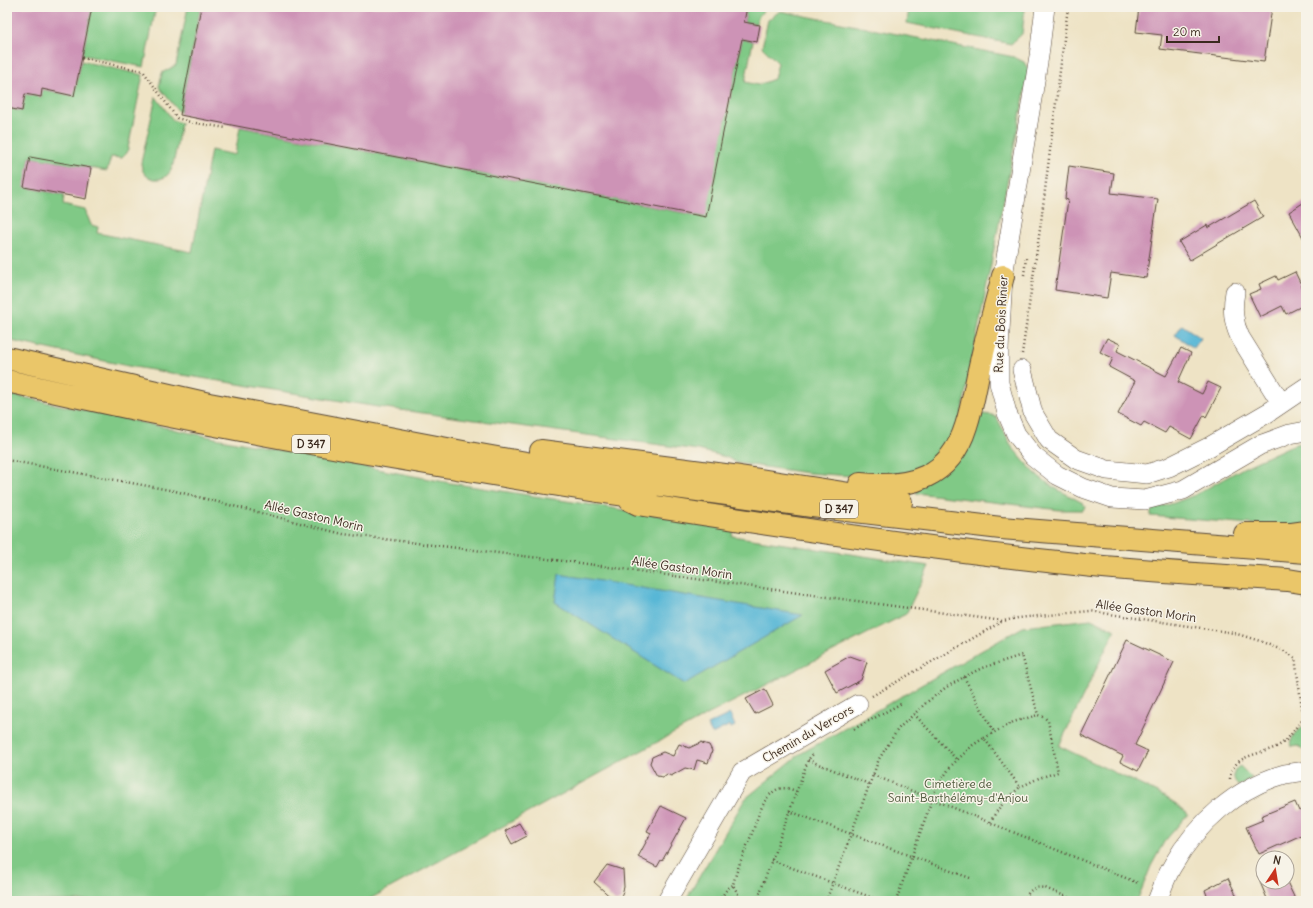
<svg xmlns="http://www.w3.org/2000/svg" width="1313" height="908" viewBox="0 0 1313 908" font-family="Delius,sans-serif">
	<style>
		.green { fill: #80c986; stroke: #5e7a52 }
		.water { fill: #58b7d6; stroke: #4a707a }
		.building { fill: #cd93b6 }
		.lines { fill: none; stroke-linecap: round; stroke-linejoin: round }
		.minor-casing { stroke: #564637; stroke-width: 20 }
		.highway-casing { stroke: #564637; stroke-width: 24 }
		.path { stroke: #564637; stroke-width: 2.5; stroke-dasharray: 1 3; stroke-linecap: butt }
		.minor { stroke: #fff; stroke-width: 19 }
		.highway { stroke: #eac669; stroke-width: 22 }
		.labels { text-anchor: middle; stroke-width: 3; stroke-linejoin: round; paint-order: stroke }
		.shield { fill: #f7f3e8; stroke: #73665b; stroke-width: 1 }
		.shield-label { font-size: 11px; font-weight: bold; fill: #3b2a1e }
		.street-label { font-size: 12px; fill: #3b2a1e; stroke: #f7f3e8 }
		.park-label { font-size: 12px; fill: #505a3d; stroke: #f7f3e8 }
	</style>
	<rect width="100%" height="100%" fill="#f7f3e8"/>
	<filter id="ink" filterUnits="userSpaceOnUse"><feTurbulence type="fractalNoise" baseFrequency=".025" numOctaves="2"/><feDisplacementMap in="SourceGraphic" scale="8" xChannelSelector="R" yChannelSelector="G"/><feConvolveMatrix kernelMatrix="1 2 1 2 8 2 1 2 1" color-interpolation-filters="sRGB"/></filter>
	<filter id="wash" filterUnits="userSpaceOnUse"><feTurbulence type="fractalNoise" baseFrequency=".012" numOctaves="4" result="noise"/><feDisplacementMap in="SourceGraphic" scale="16" xChannelSelector="R" yChannelSelector="G"/><feGaussianBlur stdDeviation="0.9" result="paint"/><feColorMatrix in="noise" values="0 0 0 0 0 0 0 0 0 0 0 0 0 0 0 0 0 1.4 0 .05"/><feComposite in="paint" operator="in"/></filter>
	<g filter="url(#wash)">
		<rect width="100%" height="100%" fill="#eee3c5"/>
		<!-- green -->
		<path class="green" d="M92,7H156L144,67L82,55Z
			M188,7H201L180,113L159,87L162,73L176,65Z
			M747,7H770C761,11 758,16 756,24L744,22Z
			M909,7H1025L1022,34L1011,44L907,23Z
			M780,11L1014,57L1024,62L1029,71L961,416L944,452L909,475L867,477L808,473L737,463L726,457L698,450L378,407L128,366L7,340V108L22,111L25,94L41,97L42,89L74,96L81,61L143,75L127,153L122,158L111,157L107,171L30,157L25,187L64,195L63,205L85,210L91,225L98,227L97,233L192,252L211,150L235,155L240,127L705,217L742,39L753,41L745,82L758,85L774,79L778,63L762,47L768,20Z
			M156,97L173,120L181,123C178,134 175,164 170,172C166,178 158,181 151,178C144,176 142,170 141,163Z
			M7,394L215,438L450,483L734,527L732,536L929,566L906,614L709,714L366,901H7Z
			M983,414L992,415L997,418L1012,447L1023,460L1037,475L1053,487L1083,503L1085,507L1083,510H1060L916,493V492L979,417Z
			M1306,443V525L1277,526L1150,516L1152,509L1174,503L1195,495L1245,467L1288,447L1296,444Z
			M1091,619L1115,630L1059,746L1151,790L1167,798L1188,814L1164,842L1151,866L1137,901H685L745,799L800,754L1023,627Z
			M1306,726V753L1299,746L1292,747C1289,737 1297,729 1306,726Z
			M1240,766L1252,778L1238,786C1233,779 1231,771 1240,766Z"/>
		<!-- water -->
		<path class="water" d="M1182,325L1201,338L1194,348L1175,335Z
			M559,574L803,615L684,684L555,602Z
			M730,714L735,726L731,728L730,725L712,734L707,725Z"/>
		<g id="blocks">
			<!-- building -->
			<path class="building" d="M7,7H92L74,96L42,89L41,97L25,94L22,111L7,108Z
				M201,7H747L744,22L760,25L757,42L742,39L706,217L180,115Z
				M1139,7H1272L1264,62L1160,49L1162,35L1136,32Z
				M30,157L91,168L86,199L24,187Z
				M1069,166L1114,173L1111,193L1158,199L1146,278L1111,273L1107,298L1055,290L1068,200L1065,199Z
				M1254,201L1263,217L1190,260L1179,242L1207,225L1208,228Z
				M1306,201V243L1289,212Z
				M1295,272L1306,295V304L1286,314L1282,306L1260,317L1249,294L1261,289L1259,284L1276,276L1278,280Z
				M1107,338L1120,344L1117,351L1166,376L1181,348L1191,353L1178,382L1202,394L1208,382L1221,388L1206,417L1204,415L1191,439L1169,427L1165,433L1144,422L1141,426L1118,414L1135,381L1109,367L1113,358L1100,352Z
				M1127,640L1174,662L1135,745L1148,751L1138,771L1120,762L1123,756L1081,735Z
				M850,656L867,662L861,680L837,693L825,670Z
				M765,689L773,705L755,714L746,699Z
				M702,742V743L709,745L712,751L708,763L697,760L694,770L685,768L671,776L667,774L663,777L657,776L650,763L652,757L663,752L673,756L679,744L689,748Z
				M1295,802L1299,811L1306,807V833L1259,854L1246,827L1263,820L1261,816Z
				M661,806L686,818L662,861L661,860L657,867L638,857L651,833L647,831Z
				M519,823L527,836L512,844L505,831Z
				M607,865L623,870L624,887L620,901H615L594,882Z
				M1228,878L1239,901H1209L1205,890Z
				M1260,882H1287L1296,901H1268Z"/>
		</g>
	</g>
	<g filter="url(#ink)">
		<use href="#blocks" fill-opacity="0" stroke="#564637" stroke-width="1"/>
		<g class="lines">
			<defs>
				<path id="minor" d="M1045,7L1039,56L1003,276L999,350V383L1007,413L1016,434L1033,456L1057,475L1083,488L1112,498L1145,500L1183,490L1260,445L1290,434L1306,431
					M1235,292C1232,309 1233,322 1240,337L1281,403
					M1022,370L1033,413L1049,440L1076,459L1107,470L1147,474L1169,467L1209,447L1269,412L1306,387
					M667,901L742,772L858,704
					M1157,901C1162,889 1166,876 1173,865C1197,823 1237,787 1285,774C1292,773 1299,772 1306,771"/>
				<path id="highway" d="M7,358L209,404L463,452L611,478L812,506L1001,528L1306,552
					M7,381C152,414 297,442 444,466C511,477 579,489 647,498
					M541,451L740,477L901,502
					M860,484C910,489 950,478 966,426C972,408 975,389 979,370C986,338 995,307 1003,276
					M630,500L638,504C783,527 929,549 1075,564C1145,572 1217,575 1288,580L1306,583
					M1245,534H1292L1306,532"/>
			</defs>
			<!-- minor casing -->
			<use href="#minor" class="minor-casing"/>
			<!-- highway casing -->
			<use href="#highway" class="highway-casing"/>
			<!-- path -->
			<path class="path" d="M82,58L143,71L177,118L190,122L226,128
				M1024,275L1026,258
				M1022,354L1041,222L1068,7
				M7,460L175,491L343,534L572,562L1003,621L1018,618L1090,611L1234,633L1260,641L1284,651L1295,658L1302,708L1306,716
				M964,677L994,732
				M872,696L1003,621
				M914,714L957,760
				M854,729L902,703
				M984,738L1013,722L1038,715
				M808,760L869,784
				M873,775L1138,883
				M1230,779C1232,750 1268,757 1285,741C1294,733 1295,725 1306,718
				M789,811L970,878
				M771,860L881,901
				M719,901L727,889L733,885
				M742,901L733,885C737,868 744,853 751,836C757,821 762,796 778,789C784,787 791,789 796,791
				M757,901L808,760L814,753
				M826,901L879,759L898,729L927,702L945,688L964,677L982,668L1022,655L1038,715L1045,718L1048,721L1058,772L1039,778L1020,787
				M896,901L936,788L951,766L973,745L984,738L1020,787C1008,798 997,808 990,823
				M986,901L987,899L991,901
				M1024,901C1029,890 1033,886 1045,888L1077,901"/>
			<!-- minor -->
			<use href="#minor" class="minor"/>
			<!-- highway -->
			<use href="#highway" class="highway"/>
		</g>
	</g>
	<g class="labels">
		<!-- shield labels -->
		<g class="shield">
			<rect x="292" y="435" width="38" height="18" rx="3"/>
			<rect x="820" y="500" width="38" height="18" rx="3"/>
		</g>
		<g class="shield-label">
			<text x="311" y="448">D 347</text>
			<text x="839" y="513">D 347</text>
		</g>
		<!-- street labels -->
		<g class="street-label">
			<text transform="translate(1001 324) rotate(-87)" y="4">Rue du Bois Rinier</text>
			<text transform="translate(314 516) rotate(13)" y="4">Allée Gaston Morin</text>
			<text transform="translate(682 568) rotate(8)" y="4">Allée Gaston Morin</text>
			<text transform="translate(1146 611) rotate(8)" y="4">Allée Gaston Morin</text>
			<text transform="translate(808 734) rotate(-30)" y="4">Chemin du Vercors</text>
		</g>
		<!-- park labels -->
		<g class="park-label">
			<text x="958" y="788">Cimetière de<tspan x="958" dy="14">Saint-Barthélémy-d'Anjou</tspan></text>
		</g>
	</g>
	<!-- margin -->
	<rect width="1313" height="908" fill="none" stroke="#f7f3e8" stroke-width="24"/>
	<!-- north arrow -->
	<g transform="translate(1275 870) rotate(12)"><circle r="19" fill="#f7f3e8" stroke="#aca397"/>
	<path d="M0-3L7 15L0 10L-7 15Z" fill="#c8321e"/>
	<text y="-6" font-size="11" font-weight="bold" text-anchor="middle" fill="#3b2a1e">N</text>
	</g>
	<!-- scale -->
	<path d="M1167 36v6h52v-6" fill="none" stroke="#3b2a1e" stroke-width="2"/>
	<text x="1173" y="36" font-size="12" fill="#3b2a1e" stroke="#f7f3e8" stroke-width="3" paint-order="stroke">20 m</text>
</svg>
